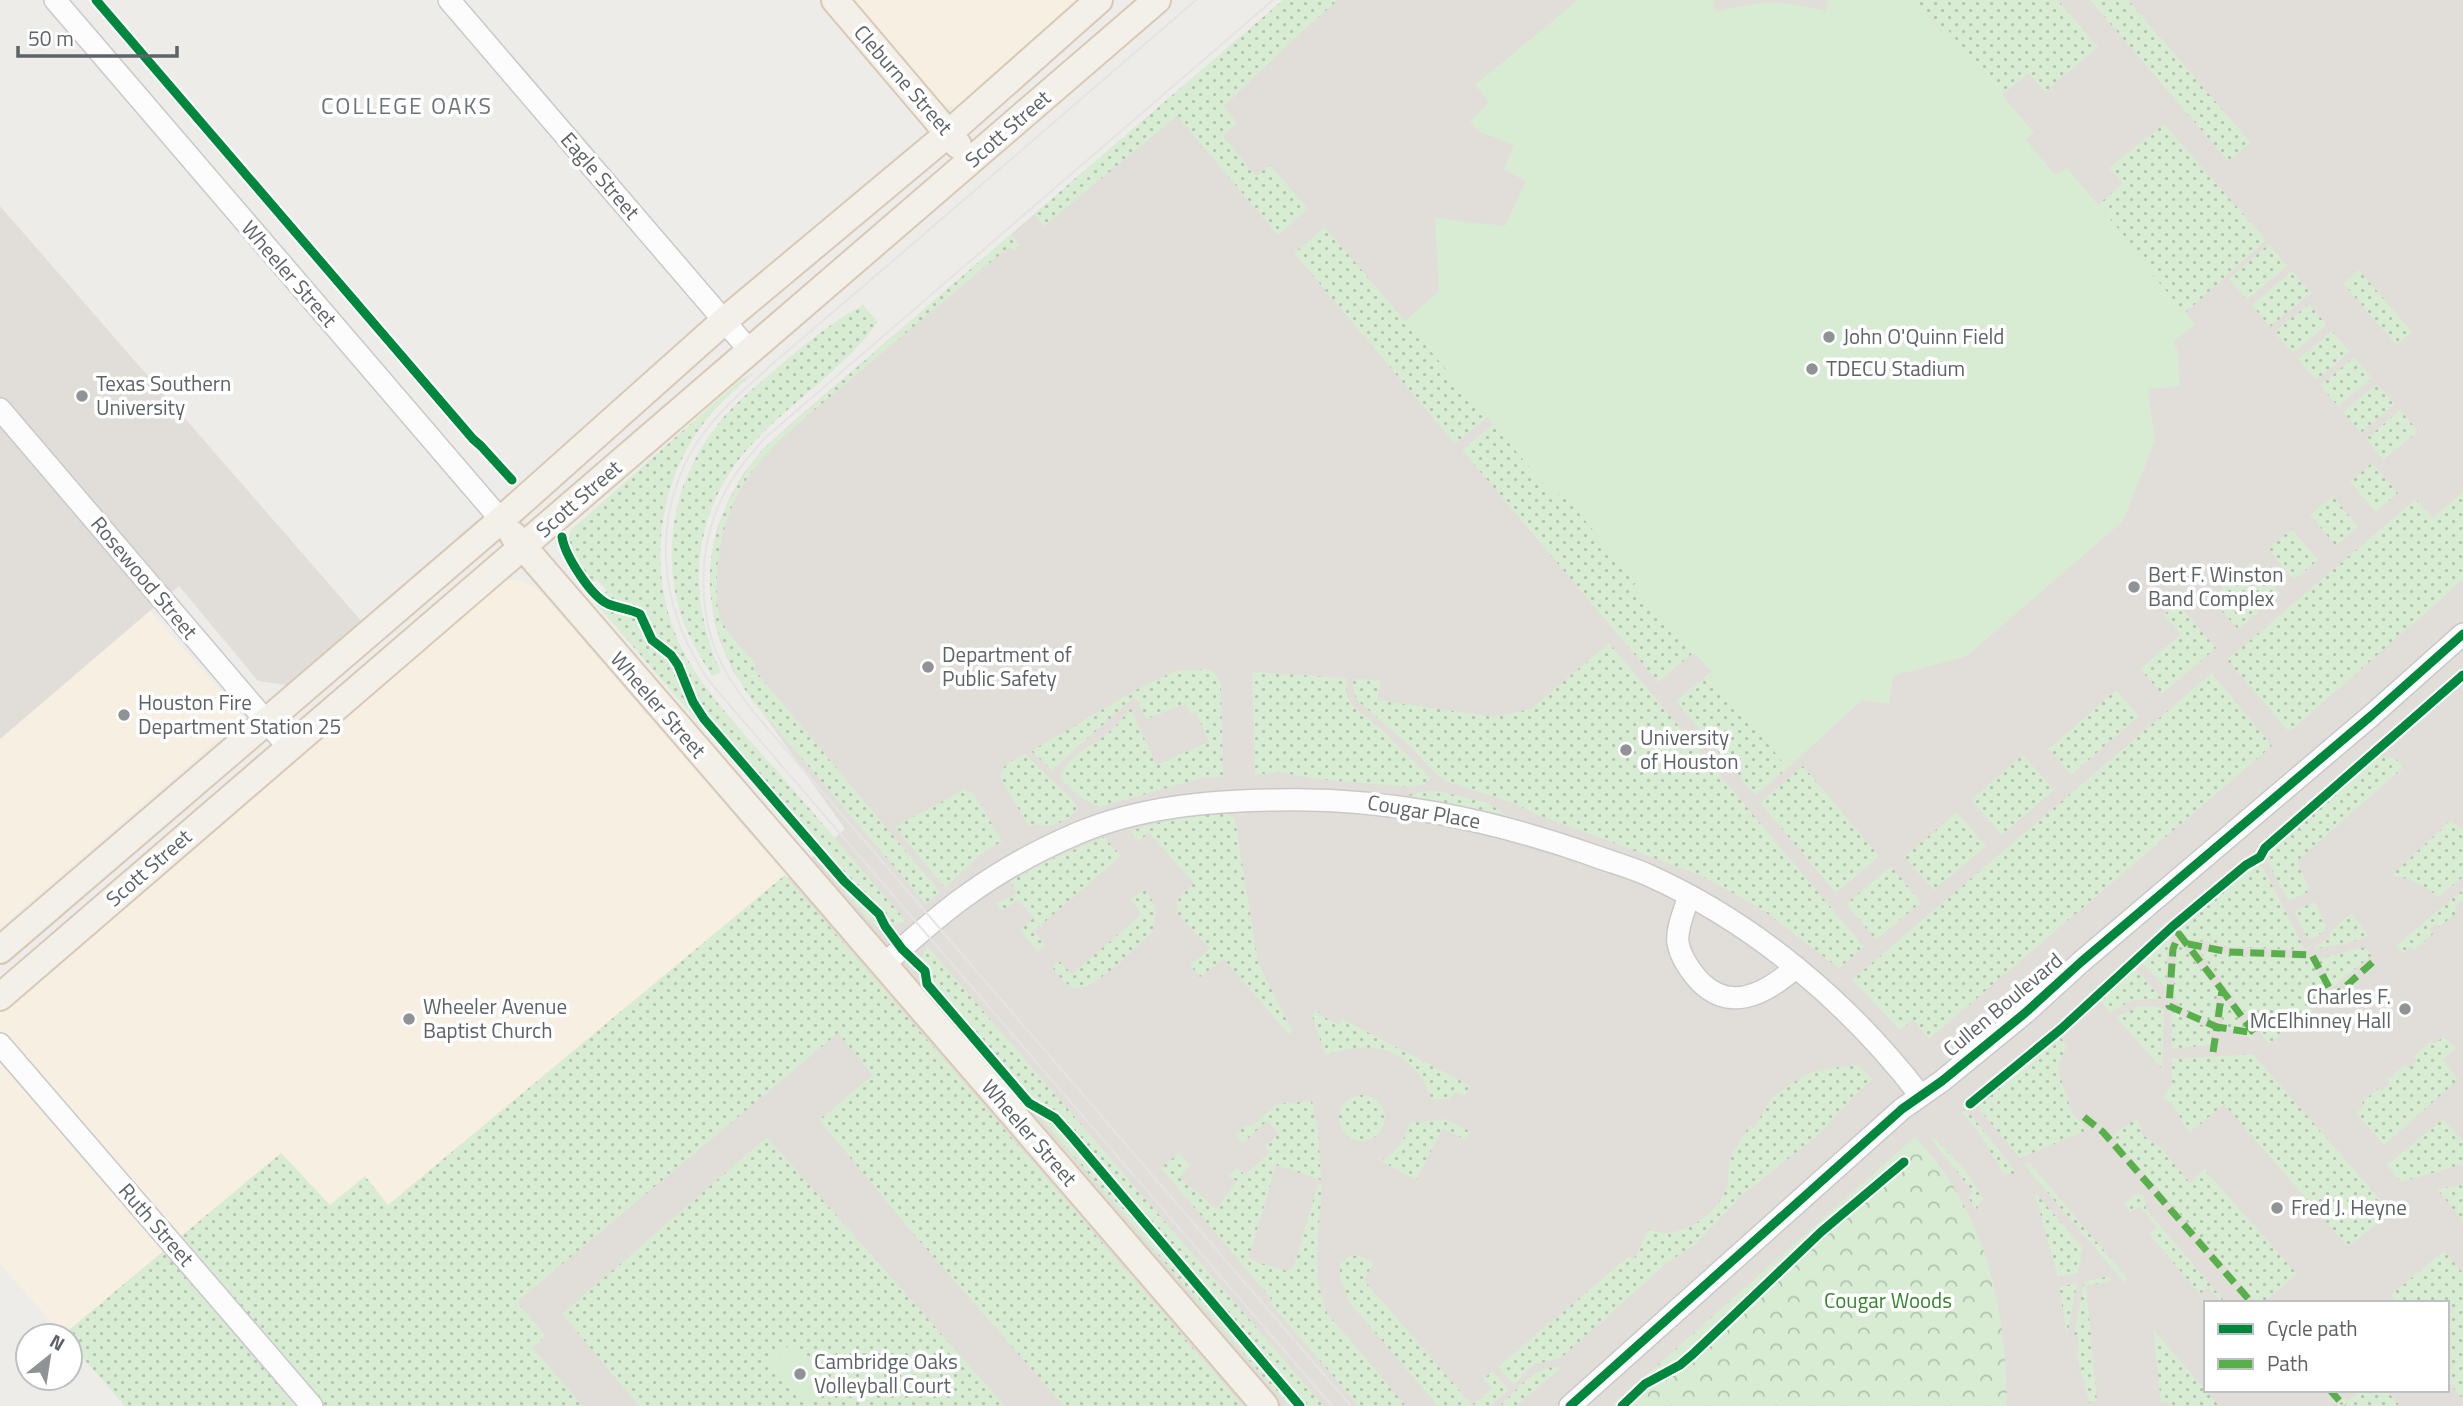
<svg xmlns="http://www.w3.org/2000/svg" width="2463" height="1406" viewBox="0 0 2463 1406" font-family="'Titillium Web',sans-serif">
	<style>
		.commercial { fill: #f7f0e2 }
		.education { fill: #e1ded9; fill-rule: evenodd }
		.grass { fill: url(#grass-dots) }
		.park { fill: url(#park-crowns) }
		.pitch { fill: #d8ebd3 }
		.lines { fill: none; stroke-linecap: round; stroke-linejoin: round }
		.minor-casing { stroke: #cac9ca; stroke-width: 24 }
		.major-casing { stroke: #d8c9b5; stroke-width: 30 }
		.minor { stroke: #fcfcfc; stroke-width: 21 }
		.major { stroke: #f3f0e9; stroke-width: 26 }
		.tram { stroke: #e3e4e3; stroke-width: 2 }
		.quiet { stroke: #58b04a; stroke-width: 7; stroke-dasharray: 14 7; stroke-linecap: butt }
		.cycleway-casing { stroke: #fff; stroke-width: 13 }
		.cycleway { stroke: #00873e; stroke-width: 9 }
		.poi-dot { fill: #909395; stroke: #fff; stroke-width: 2.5 }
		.labels { text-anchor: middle; stroke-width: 7; stroke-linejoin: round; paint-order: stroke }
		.street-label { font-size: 21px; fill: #5d6368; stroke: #fff }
		.poi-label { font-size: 21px; fill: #5d6368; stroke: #fff; text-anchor: start }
		.park-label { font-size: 21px; fill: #35862e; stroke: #fff }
		.neighbourhood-label { font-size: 23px; letter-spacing: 2px; fill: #6e757a; stroke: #fff }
	</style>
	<defs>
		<pattern id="grass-dots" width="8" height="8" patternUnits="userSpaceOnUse" patternTransform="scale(1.75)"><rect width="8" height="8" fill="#d8ebd3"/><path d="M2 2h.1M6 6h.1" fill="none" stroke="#b2c2af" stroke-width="1.8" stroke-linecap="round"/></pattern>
		<pattern id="park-crowns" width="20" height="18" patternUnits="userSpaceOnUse" patternTransform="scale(1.75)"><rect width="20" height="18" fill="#d8ebd3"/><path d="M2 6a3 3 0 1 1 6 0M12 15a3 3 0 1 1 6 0" fill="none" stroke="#b2c2af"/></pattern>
	</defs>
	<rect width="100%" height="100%" fill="#eeece9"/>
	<!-- commercial -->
	<path class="commercial" d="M851,0H1082L967,100L955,107L942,104L930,94Z
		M502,580H520L536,589L546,598L785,875L387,1206L330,1205L281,1153L63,1335L0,1264V1010L89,931Z
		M150,611L244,717L0,928V739Z"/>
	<!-- education -->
	<path class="education" d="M1283,0H2463V1406H568L396,1206L845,829L733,671L720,641L714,619L710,585L712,553L716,531L729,499L743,474L763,449L787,427ZM2206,1303H2447V1390H2206Z
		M0,206L363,623L292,686L258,681L179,586L0,739Z"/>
	<!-- grass -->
	<path class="grass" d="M1283,0H1338L1297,36L1224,106L1237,123L1223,136L1256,176L1270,165L1308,209L1278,235L1177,116L1044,226L1034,214Z
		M1916,0H2058L2098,47L2045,92L2029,73L2002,95L1947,29L1943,32Z
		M2090,0H2128L2251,143L2228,161Z
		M2164,124L2266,240L2185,313L2148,271L2151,267L2098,205L2123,183L2109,168Z
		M1325,227L1487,417L1455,444L1294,253Z
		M1011,234L1020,246L1014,251L1009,247C956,291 903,335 850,380C819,407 785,432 759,463C729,497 715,547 717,591C717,600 717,610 720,618C728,635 744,650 756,664L753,668L940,892L926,904L751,699C693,610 696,532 763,449Z
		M2269,244L2287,266L2247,300L2229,279Z
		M2359,270L2412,332L2396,345L2343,283Z
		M2292,271L2311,293L2270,327L2252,305Z
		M2309,304L2327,325L2293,353L2274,332Z
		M863,305L878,322C841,373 786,404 745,452C691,516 687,598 721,672L712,676C699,655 686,633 679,609C661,544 676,475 719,423C733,405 752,390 769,375C799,349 828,324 863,305Z
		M2332,331L2350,352L2316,380L2298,359Z
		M2354,357L2372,378L2338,406L2320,386Z
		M753,373C734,391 713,408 698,431C650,502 647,597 694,670C718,707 749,739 778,772C821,822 863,871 906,921L895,925L886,922L879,910L860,894L700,709L680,663L673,654L656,640L644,612C630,606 614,605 601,596L607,591L597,580L591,583L567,551L570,531L739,381Z
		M2377,384L2395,404L2361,433L2343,412Z
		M2400,410L2418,431L2383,460L2366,439Z
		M1493,424L1555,497L1561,492L1637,582L1633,586L1692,654L1658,682L1462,450Z
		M2372,463L2398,493L2376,512L2350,482Z
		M2463,492V580L2289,732L2227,660L2416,499L2433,518Z
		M2333,496L2358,527L2336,546L2310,515Z
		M2292,529L2318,560L2294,580L2268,549Z
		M2252,561L2280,593L2238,629L2210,598Z
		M596,599C609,611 626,608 640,619L647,640L667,657L678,671L693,708L702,721L854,898L875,916L883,930L876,927L866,917L594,601Z
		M2177,603L2216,648L2162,694L2140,669L2181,634L2164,615Z
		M1609,643L1864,947L1839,968L1760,908L1702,876L1536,814L1511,802L1447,782L1435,773L1411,747L1358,701L1354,694L1353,679L1381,680L1377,700L1494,717L1531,709Z
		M1208,669L1216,674L1221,685L1223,777L1202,778L1099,807L1081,798L1061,779C1062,757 1094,746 1108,733C1117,726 1124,717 1131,708L1156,765L1209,742L1196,712L1191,714L1185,704L1146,719L1138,701L1133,698L1052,770L1031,751L1136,690L1175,671Z
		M1252,672L1346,678L1347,698L1355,708L1380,728L1431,778L1425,784L1410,787L1315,779L1281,772L1255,775Z
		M2212,673L2272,746L1929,1039L1913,1020L1900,1030L1852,980Z
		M1709,674L1788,768L1755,795L1676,701Z
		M2116,690L2139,716L2071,775L2049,749Z
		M1025,754L1073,800L1078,809C1072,817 1057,826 1047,826C1039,826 1037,823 1029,826L1001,780C999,764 1013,760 1025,754Z
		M2023,755L2054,790L2002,835L1971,800Z
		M2379,756L2396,759L2404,767L2297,861L2310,891L2291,900L2287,899L2267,861L2268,852Z
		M1803,766L1879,856L1836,893L1760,803Z
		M965,789L974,794L1002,841L980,855L945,888L895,827Z
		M1434,790L1487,803L1508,815L1407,795Z
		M1224,812L1235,819L1236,826L1258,962L1292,1031L1289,1035L1224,959L1200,977L1190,965L1210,949L1178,914C1173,898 1185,893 1194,883L1149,833L1138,842L1130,831L1167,820Z
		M1957,812L1986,846L1934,890L1904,857Z
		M2450,821L2463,829V877L2438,897C2424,884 2410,879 2392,875Z
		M1104,837L1121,856L1034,931L1045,945L1038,952L1020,930L1034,918L1018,900L1002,911L996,903L1017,894L1010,881L1052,859Z
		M2256,865L2264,869L2305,950L2233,947L2188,939L2179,927Z
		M1891,866L1921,902L1876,940L1846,904Z
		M785,875L1243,1406H1064L910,1230L819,1120L873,1075L838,1033L517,1302L546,1336L533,1348L583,1406H125L70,1343V1336L63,1335L281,1153L330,1205L365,1176L388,1205Z
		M1144,889C1156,902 1159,916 1151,933C1137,946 1095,990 1077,988C1066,987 1059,975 1052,967L1059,961L1072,974L1142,914L1130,899Z
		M2463,890V900L2454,907L2458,912L2439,927L2436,923L2429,929L2433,934L2414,950L2411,946L2403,953L2396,946Z
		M2315,902L2327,929L2311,940L2307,937L2294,911Z
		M2351,913L2369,936L2345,944L2313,949L2330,937L2329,933Z
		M2173,935L2167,950L2166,988L2141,962Z
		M2179,942L2218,991L2213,1021C2196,1019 2176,1009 2173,991Z
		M927,946L1324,1406H1304L1059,1116L1034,1100L932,984L925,971L918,964Z
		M2365,947L2372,955L2333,987L2318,959Z
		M2204,951L2237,956L2311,959L2329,994L2269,1044L2202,955L2201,952Z
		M2133,965L2164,1001C2144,996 2127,1000 2111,1013L2098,998Z
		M2223,998L2256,1041L2222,1026Z
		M2138,1006H2155L2164,1009L2162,1069L2116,1017Z
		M1318,1010L1320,1015L1339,1025L1342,1019L1471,1086L1465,1096L1456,1092L1449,1101L1445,1099L1432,1100C1413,1048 1375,1038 1325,1055L1312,1015Z
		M2171,1011L2211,1029L2210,1045L2172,1049Z
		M2058,1035L2067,1045L2059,1063V1073L2072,1113L2088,1130L2020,1158L1974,1103Z
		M2443,1037L2456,1048L2443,1059L2458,1080L2384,1145L2356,1113L2364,1106L2362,1102L2379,1088L2381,1091L2390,1084L2387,1079L2405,1065L2408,1068L2418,1060L2414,1056L2431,1041L2435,1044Z
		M2253,1054L2391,1212L2348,1247L2224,1104L2190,1133C2178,1119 2181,1108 2163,1098L2172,1084V1059Z
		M1857,1065L1873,1079L1857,1093L1818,1135L1740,1197L1694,1246L1669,1261L1561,1358L1536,1364L1527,1370L1514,1385L1498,1367L1628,1257L1634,1259L1649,1229C1655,1231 1663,1234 1670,1233C1694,1229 1719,1210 1727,1186C1730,1177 1727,1167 1730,1159C1735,1148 1743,1137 1749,1126L1754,1128L1772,1097L1802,1077L1818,1070Z
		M1339 1118a23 23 0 1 1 46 0a23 23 0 1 1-46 0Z
		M1312,1101L1318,1131L1321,1180L1276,1165L1249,1256L1251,1260L1287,1271L1294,1266L1318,1184L1322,1185C1320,1228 1310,1271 1327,1313L1406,1406H1359L1270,1303L1272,1300L1161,1168L1179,1153L1190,1165L1180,1178L1216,1209L1237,1181L1228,1176L1237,1168L1245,1175L1270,1152L1265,1146L1279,1134L1267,1121L1243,1143L1235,1134L1248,1124L1251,1127L1277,1104Z
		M1033,1109L1053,1120L1296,1406H1288Z
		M1966,1109L2011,1165L2016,1174L2003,1173L1980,1134L1962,1112Z
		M2137,1118L2143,1135L2162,1149L2190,1183L2204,1169L2297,1274L2263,1303H2258L2112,1136Z
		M1445,1119L1471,1132L1466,1140L1443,1128L1416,1180L1381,1161C1397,1152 1404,1142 1410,1123Z
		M2443,1119L2463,1141V1164L2401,1182L2387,1165Z
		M767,1137L1005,1406H639L562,1314Z
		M1932,1137C1953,1154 1970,1175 1983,1198L1976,1210L1968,1197L1973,1192L1931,1139Z
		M2029,1162L2128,1279L2124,1282L2024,1165Z
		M2463,1185V1221L2437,1189Z
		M2034,1191L2083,1248L2078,1273L2058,1277Z
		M2138,1193L2144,1196L2146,1209L2226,1303H2222L2208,1287L2200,1294L2149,1234L2157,1227L2140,1207L2130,1212L2124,1203Z
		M2444,1251L2463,1273V1399L2447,1381V1369L2451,1366L2447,1362V1303H2397L2391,1295Z
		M1349,1256H1359L1374,1262L1364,1280L1472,1405L1492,1389L1483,1379L1493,1371L1509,1390L1490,1406H1438L1349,1302L1340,1276V1264Z
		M2109,1276L2111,1282L2086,1285L2097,1401L2089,1403L2076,1352L2079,1351L2078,1337L2074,1336L2084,1282Z
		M2077,1283L2067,1336L2059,1287Z
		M2153,1329L2219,1406H2171V1403L2161,1402Z
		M1562,1367L1516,1406H1500C1520,1388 1532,1365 1562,1367Z
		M2360,1390H2386L2400,1406H2336L2345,1398L2349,1401Z"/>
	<!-- park -->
	<path class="park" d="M1915,1137C1986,1211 2006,1307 2007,1406H1611Z"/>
	<!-- pitch -->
	<path class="pitch" d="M1578,0H1713L1716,12C1763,0 1778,0 1826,11L1828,0H1916L1942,32L1947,29L2034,133L2026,140L2055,175L2067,168L2151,268L2149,271L2195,324L2173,342L2178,352L2180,386L2148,389L2155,441L2123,521L1967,656L1893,676L1889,704L1862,700L1788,768L1709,674L1712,672L1695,653L1692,654L1633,586L1637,582L1561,492L1555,497L1405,321L1439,291L1435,218L1505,226L1526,181L1504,170L1514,145L1478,131L1470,122L1489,102L1475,85Z
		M793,1342L830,1386L808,1405L771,1361Z"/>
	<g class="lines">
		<defs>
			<path id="minor" d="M55,0L501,520
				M449,0L750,351
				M0,409L289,748
				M1689,896C1685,909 1676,929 1678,943C1680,955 1687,966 1695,976C1727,1015 1765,995 1796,967
				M884,964C912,940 939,914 970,893C1003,869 1041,849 1078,833C1140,807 1208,801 1275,800C1385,797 1489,819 1592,855C1611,862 1630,867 1648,875C1755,923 1849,1003 1920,1095
				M0,1044L312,1406
				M1570,1406L1902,1109L1942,1081L2025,1013L2081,962L2372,715L2463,634"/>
			<path id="major" d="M835,0L958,145
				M513,535L1265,1406
				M0,950L501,520L724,321L949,133L1099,0
				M0,997L1157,0"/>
		</defs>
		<!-- minor casing -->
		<use href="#minor" class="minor-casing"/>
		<!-- major casing -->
		<use href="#major" class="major-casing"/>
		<!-- minor -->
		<use href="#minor" class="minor"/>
		<!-- major -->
		<use href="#major" class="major"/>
		<!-- tram -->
		<path class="tram" d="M1196,0C1093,89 990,178 887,266C851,297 814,328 778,359C743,391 704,421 684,466C651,540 665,616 709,681L1332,1406
			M1273,0L765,438C749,456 734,473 724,494C696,548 696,621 727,674C734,686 743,698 751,709L1351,1406"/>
		<!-- quiet -->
		<path class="quiet" d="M2179,934L2222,990L2217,1027L2169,1006L2173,949Z
			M2188,944L2229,952L2312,955L2334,997L2375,960
			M2213,1052L2217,1027L2254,1033L2222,990
			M2084,1117L2103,1132L2252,1303
			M2330,1390L2344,1406"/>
		<defs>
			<path id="cycleway" d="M96,0L473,439L481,446L512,480
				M562,537C565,556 591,596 608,604C618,608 630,609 640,614L652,640L671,655L678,665L693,702L704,719L844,881L879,914L885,926L902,949L925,971L927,984L1029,1103L1055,1118L1072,1137L1300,1406
				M1970,1104L2061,1029L2173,926L2246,865L2260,857L2265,848L2463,675
				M1570,1406L1902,1109L1942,1081L2025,1013L2081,962L2372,715L2463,634
				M1622,1406L1645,1384L1680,1365L1693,1354L1821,1232L1904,1162"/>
		</defs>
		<!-- cycleway casing -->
		<use href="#cycleway" class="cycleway-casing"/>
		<!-- cycleway -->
		<use href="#cycleway" class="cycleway"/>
	</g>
	<!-- markers -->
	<g class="poi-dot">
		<circle cx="1829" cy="337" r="7"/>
		<circle cx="1812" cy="369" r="7"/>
		<circle cx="82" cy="396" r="7"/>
		<circle cx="2134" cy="587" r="7"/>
		<circle cx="928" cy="667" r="7"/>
		<circle cx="124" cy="715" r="7"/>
		<circle cx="1626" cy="750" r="7"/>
		<circle cx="2405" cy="1009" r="7"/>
		<circle cx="409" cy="1019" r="7"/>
		<circle cx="2277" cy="1208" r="7"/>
		<circle cx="800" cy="1374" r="7"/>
	</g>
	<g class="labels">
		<!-- street labels -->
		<g class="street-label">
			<text transform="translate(903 80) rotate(49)" y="7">Cleburne Street</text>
			<text transform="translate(1008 129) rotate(-41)" y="7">Scott Street</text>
			<text transform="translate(600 176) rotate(49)" y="7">Eagle Street</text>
			<text transform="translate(289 274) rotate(49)" y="7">Wheeler Street</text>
			<text transform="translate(579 499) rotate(-41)" y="7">Scott Street</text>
			<text transform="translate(144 578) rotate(50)" y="7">Rosewood Street</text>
			<text transform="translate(658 705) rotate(49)" y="7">Wheeler Street</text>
			<text transform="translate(1424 812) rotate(10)" y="7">Cougar Place</text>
			<text transform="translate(149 868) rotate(-41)" y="7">Scott Street</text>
			<text transform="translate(2003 1005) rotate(-40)" y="7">Cullen Boulevard</text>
			<text transform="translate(1029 1133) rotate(49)" y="7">Wheeler Street</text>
			<text transform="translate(156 1225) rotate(49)" y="7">Ruth Street</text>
		</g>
		<!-- poi labels -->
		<g class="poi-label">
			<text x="1843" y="344">John O'Quinn Field</text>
			<text x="1826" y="376">TDECU Stadium</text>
			<text x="96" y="391">Texas Southern<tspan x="96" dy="24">University</tspan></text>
			<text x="2148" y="582">Bert F. Winston<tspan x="2148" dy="24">Band Complex</tspan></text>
			<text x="942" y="662">Department of<tspan x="942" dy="24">Public Safety</tspan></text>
			<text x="138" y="710">Houston Fire<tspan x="138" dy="24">Department Station 25</tspan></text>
			<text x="1640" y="745">University<tspan x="1640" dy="24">of Houston</tspan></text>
			<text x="2391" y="1004" text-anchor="end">Charles F.<tspan x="2391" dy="24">McElhinney Hall</tspan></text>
			<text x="423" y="1014">Wheeler Avenue<tspan x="423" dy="24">Baptist Church</tspan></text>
			<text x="2291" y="1215">Fred J. Heyne</text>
			<text x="814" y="1369">Cambridge Oaks<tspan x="814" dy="24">Volleyball Court</tspan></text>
		</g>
		<!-- park labels -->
		<g class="park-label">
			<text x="1888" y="1308">Cougar Woods</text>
		</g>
		<!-- neighbourhood labels -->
		<g class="neighbourhood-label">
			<text x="407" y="114">COLLEGE OAKS</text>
		</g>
	</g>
	<!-- legend -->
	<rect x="2204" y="1301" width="245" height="91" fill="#ffffff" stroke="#bec1c3" stroke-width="2"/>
	<rect x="2218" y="1324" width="35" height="10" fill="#00873e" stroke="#bec1c3" stroke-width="2"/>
	<text x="2267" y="1336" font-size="21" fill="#5d6368">Cycle path</text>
	<rect x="2218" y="1359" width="35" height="10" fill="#58b04a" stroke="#bec1c3" stroke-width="2"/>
	<text x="2267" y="1371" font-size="21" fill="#5d6368">Path</text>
	<!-- north arrow -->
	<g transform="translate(49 1357) rotate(30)"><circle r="33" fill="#ffffff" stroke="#bec1c3" stroke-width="2"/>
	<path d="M0-5L12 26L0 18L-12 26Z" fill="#909395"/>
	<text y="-10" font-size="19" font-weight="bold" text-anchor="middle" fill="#5d6368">N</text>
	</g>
	<!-- scale -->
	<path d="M18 46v10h159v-10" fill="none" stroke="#5d6368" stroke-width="3.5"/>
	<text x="28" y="46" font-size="21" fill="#5d6368" stroke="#ffffff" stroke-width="5" paint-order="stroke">50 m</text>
</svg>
